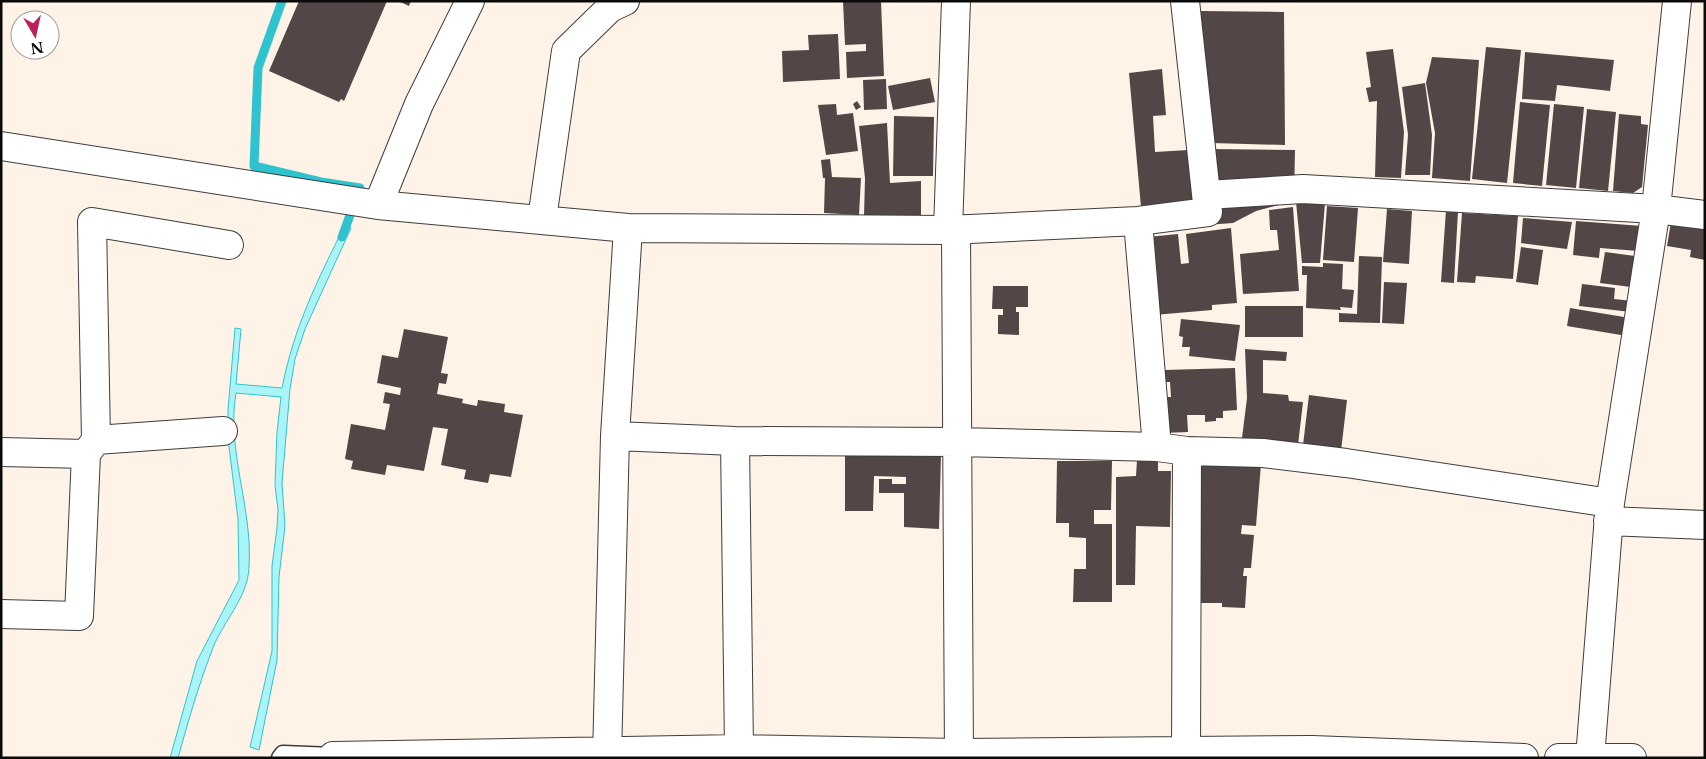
<svg xmlns="http://www.w3.org/2000/svg" width="1706" height="759" font-family="'Libre Baskerville',serif">
  <rect width="100%" height="100%" fill="#fff2e6"/>
  <!-- water -->
  <path fill="#aaf3f7" stroke="#2fc3d0" d="M 345,225 L 351,228 L 305,329 L 295,359 L 290,389 L 282,483 L 285,526 L 279,577 L 277,660 L 259,750 L 250,747 L 272,651 L 272,566 L 277,528 L 278,510 L 275,485 L 277,432 L 281,397 L 236,393 C 226,450 253,508 249,567 C 248,599 221,623 211,653 C 198,687 188,722 178,758 L 170,758 L 197,661 L 239,580 L 238,519 L 228,439 L 228,410 L 235,328 L 241,329 L 236,384 L 282,388 C 294,327 317,281 345,225 Z"/>
  <g fill="none" stroke-linecap="round" stroke-linejoin="round">
    <!-- stream -->
    <path stroke="#2fc3d0" stroke-width="9" d="M 282,1 L 258,68 L 254,166 L 321,182 L 360,188 L 342,237"/>
  </g>
  <!-- building -->
  <path fill="#524746" d="M 299,1 L 387,1 L 344,101 L 341,99 L 339,102 L 269,71 Z
    M 398,1 L 411,1 L 409,6 Z
    M 843,1 L 881,1 L 884,76 L 847,78 L 846,52 L 866,51 L 866,44 L 845,45 Z
    M 1198,11 L 1284,12 L 1285,145 L 1212,143 Z
    M 838,34 L 840,79 L 783,82 L 782,51 L 809,50 L 808,35 Z
    M 1486,47 L 1521,50 L 1507,183 L 1472,179 Z
    M 1393,49 L 1404,132 L 1401,178 L 1375,177 L 1377,101 L 1369,102 L 1366,88 L 1371,87 L 1366,52 Z
    M 1525,52 L 1614,60 L 1610,91 L 1557,85 L 1555,101 L 1522,99 Z
    M 1432,57 L 1479,60 L 1470,181 L 1432,178 L 1435,133 L 1426,83 Z
    M 1162,69 L 1166,115 L 1153,116 L 1155,152 L 1188,150 L 1196,202 L 1141,207 L 1129,73 Z
    M 930,78 L 935,102 L 893,110 L 888,86 Z
    M 886,79 L 887,109 L 864,110 L 863,80 Z
    M 1425,83 L 1432,135 L 1430,175 L 1405,175 L 1408,135 L 1402,87 Z
    M 857,101 L 861,107 L 856,110 L 853,104 Z
    M 1520,102 L 1550,105 L 1542,186 L 1513,183 Z
    M 836,104 L 837,115 L 853,113 L 858,151 L 826,155 L 818,105 Z
    M 1554,104 L 1584,107 L 1576,188 L 1546,185 Z
    M 1587,109 L 1616,112 L 1608,191 L 1579,188 Z
    M 1619,114 L 1641,116 L 1641,124 L 1648,125 L 1642,187 L 1633,193 L 1613,191 Z
    M 894,116 L 934,117 L 933,176 L 893,176 Z
    M 887,123 L 890,183 L 921,181 L 921,217 L 864,216 L 865,178 L 859,126 Z
    M 1211,149 L 1295,150 L 1294,201 L 1256,211 L 1233,223 L 1206,225 Z
    M 830,159 L 832,177 L 861,178 L 859,215 L 824,213 L 825,178 L 823,178 L 821,160 Z
    M 1296,202 L 1325,203 L 1320,263 L 1302,263 Z
    M 1327,206 L 1358,208 L 1354,262 L 1323,260 Z
    M 1293,207 L 1299,291 L 1243,294 L 1240,254 L 1279,250 L 1277,230 L 1270,230 L 1269,210 Z
    M 1387,209 L 1412,211 L 1409,264 L 1383,262 Z
    M 1446,210 L 1458,211 L 1454,283 L 1441,282 Z
    M 1462,213 L 1518,216 L 1513,279 L 1476,276 L 1475,283 L 1457,282 Z
    M 1523,218 L 1572,222 L 1567,249 L 1521,243 Z
    M 1576,221 L 1642,226 L 1638,251 L 1600,248 L 1599,258 L 1573,255 Z
    M 1671,222 L 1705,228 L 1705,260 L 1690,257 L 1691,250 L 1667,246 Z
    M 1231,228 L 1237,303 L 1212,305 L 1212,310 L 1154,315 L 1148,237 L 1178,234 L 1181,264 L 1189,263 L 1186,234 Z
    M 1521,247 L 1543,250 L 1538,285 L 1516,282 Z
    M 1605,252 L 1635,256 L 1631,287 L 1600,283 Z
    M 1359,256 L 1382,257 L 1380,323 L 1339,322 L 1339,313 L 1357,314 Z
    M 1323,263 L 1343,264 L 1342,289 L 1354,290 L 1352,308 L 1340,307 L 1341,310 L 1306,308 L 1307,275 L 1302,275 L 1302,266 L 1323,267 Z
    M 1384,282 L 1407,283 L 1404,324 L 1382,323 Z
    M 1582,284 L 1615,288 L 1614,299 L 1633,301 L 1631,312 L 1579,306 Z
    M 993,286 L 1028,286 L 1028,307 L 1016,307 L 1016,312 L 1019,312 L 1019,335 L 998,334 L 998,315 L 1003,315 L 1003,309 L 992,309 Z
    M 1245,306 L 1303,306 L 1303,337 L 1245,337 Z
    M 1570,308 L 1630,318 L 1627,336 L 1567,326 Z
    M 1181,319 L 1240,325 L 1235,361 L 1189,356 L 1190,347 L 1182,347 L 1183,337 L 1179,336 Z
    M 404,329 L 448,337 L 441,373 L 448,374 L 446,384 L 439,383 L 437,394 L 463,399 L 462,403 L 477,406 L 478,400 L 505,404 L 504,412 L 523,415 L 511,477 L 490,474 L 488,483 L 464,479 L 466,470 L 441,465 L 448,429 L 433,427 L 424,471 L 387,465 L 385,475 L 351,469 L 353,461 L 345,459 L 351,424 L 385,430 L 390,404 L 383,403 L 385,392 L 400,395 L 401,388 L 377,383 L 382,355 L 398,358 Z
    M 1245,349 L 1287,352 L 1286,361 L 1263,360 L 1263,393 L 1288,395 L 1289,401 L 1303,402 L 1298,445 L 1242,438 L 1247,398 Z
    M 1235,368 L 1237,410 L 1223,411 L 1223,418 L 1216,418 L 1216,421 L 1205,422 L 1205,415 L 1187,415 L 1188,432 L 1163,433 L 1162,397 L 1171,397 L 1170,382 L 1164,382 L 1164,370 Z
    M 1309,395 L 1347,400 L 1341,451 L 1303,445 Z
    M 845,454 L 941,455 L 939,529 L 904,527 L 904,493 L 879,493 L 879,479 L 892,479 L 892,484 L 906,484 L 906,477 L 874,476 L 873,511 L 845,511 Z
    M 1137,460 L 1158,460 L 1158,471 L 1171,471 L 1170,527 L 1136,526 L 1135,585 L 1116,585 L 1116,477 L 1136,476 Z
    M 1195,460 L 1261,464 L 1256,526 L 1242,525 L 1241,534 L 1254,535 L 1251,568 L 1244,568 L 1243,576 L 1247,576 L 1245,608 L 1222,607 L 1222,603 L 1197,603 Z
    M 1057,461 L 1112,461 L 1111,510 L 1094,510 L 1094,524 L 1112,524 L 1112,602 L 1073,602 L 1074,569 L 1086,569 L 1086,538 L 1069,537 L 1069,523 L 1056,523 Z"/>
  <g fill="none" stroke-linecap="round" stroke-linejoin="round">
    <!-- lane casing -->
    <g stroke="#3d3d3d" stroke-width="19">
      <path id="lane" d="M 280,758 L 283,754 L 333,756"/>
    </g>
    <!-- street casing -->
    <g stroke="#3d3d3d" stroke-width="30">
      <path id="street" d="M 1,146 L 378,205 L 628,228 L 948,230 L 1138,221 L 1208,212 L 1185,1
        M 1207,195 L 1303,189 L 1656,209 L 1705,215
        M 378,205 L 419,104 L 470,1
        M 542,219 L 566,51 L 610,8 L 625,1
        M 1138,221 L 1157,447
        M 948,230 L 956,1
        M 956,230 L 959,758
        M 615,436 L 735,441 L 959,442 L 1157,447 L 1187,451 L 1263,453 L 1346,463 L 1610,503
        M 96,440 L 92,222 L 229,245
        M 735,441 L 739,749
        M 1,452 L 86,454 L 96,440 L 223,431
        M 1608,521 L 1705,525
        M 1,614 L 79,616 L 86,454
        M 333,758 L 333,756 L 739,749 L 959,753 L 1312,750 L 1524,758
        M 607,758 L 615,436 L 628,228
        M 1186,758 L 1187,451
        M 1559,758 L 1632,758
        M 1590,758 L 1610,503 L 1656,209 L 1677,1"/>
    </g>
    <!-- lane -->
    <use href="#lane" stroke="#fff" stroke-width="16"/>
    <!-- street -->
    <use href="#street" stroke="#fff" stroke-width="28"/>
  </g>
  <!-- border -->
  <rect width="1706" height="759" fill="none" stroke="#0a0a0a" stroke-width="5"/>
  <!-- north arrow -->
  <g transform="translate(35 35) rotate(171)"><circle r="24" fill="#ffffff" stroke="#9d9d9d"/>
  <path d="M0-4L9 19L0 12L-9 19Z" fill="#bb2059"/>
  <text y="-8" font-size="14" font-weight="bold" text-anchor="middle" fill="#0a0a0a">N</text>
  </g>
</svg>
